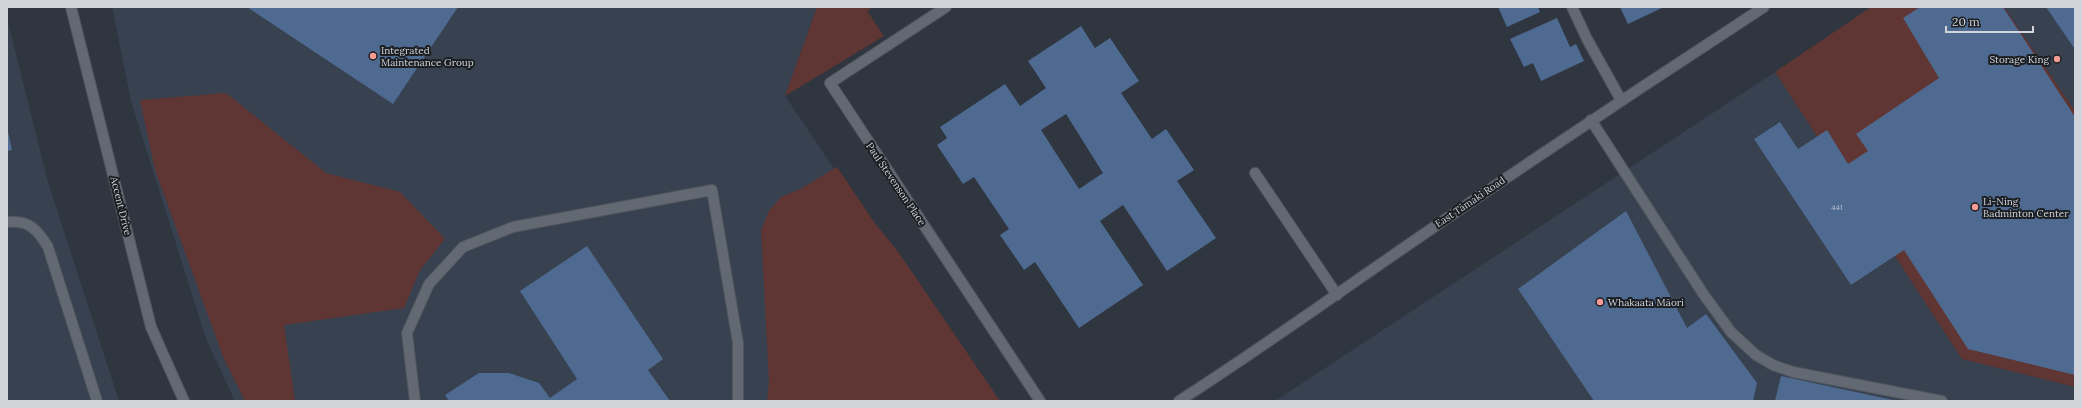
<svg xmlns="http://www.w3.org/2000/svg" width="2082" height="408" font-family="Lora,serif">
  <rect width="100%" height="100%" fill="#303640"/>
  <!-- built -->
  <path fill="#37414f" d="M 112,7 L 817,7 L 785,96 L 991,401 L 235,401 L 206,339 L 131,101 Z
    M 2004,7 L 2075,7 L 2075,111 Z
    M 7,18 L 47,179 L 119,401 L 7,401 Z
    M 1775,72 L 1962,359 L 2075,387 L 2075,401 L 1275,401 Z"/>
  <!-- green -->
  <path fill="#5f3633" d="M 817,7 L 873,7 L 867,11 L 884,36 L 785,96 Z
    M 1871,7 L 2004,7 L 2075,111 L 2075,387 L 1962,359 L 1775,72 Z
    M 226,93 L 326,173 L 400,192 L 445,239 L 420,270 L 404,308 L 284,325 L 295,401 L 245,401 L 224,359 L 155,170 L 140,100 Z
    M 837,167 L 874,222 L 899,253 L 1000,401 L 767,401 L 769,381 L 761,230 L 769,211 L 781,197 L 802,188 Z"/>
  <!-- building -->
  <path fill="#4e6a90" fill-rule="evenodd" d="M 247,7 L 458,7 L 393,104 Z
    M 1498,7 L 1538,7 L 1540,12 L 1507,27 Z
    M 1620,7 L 1664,7 L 1628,24 Z
    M 1920,7 L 2003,7 L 2075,117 L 2075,375 L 1968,349 L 1904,250 L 1851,285 L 1754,139 L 1780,122 L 1798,149 L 1827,130 L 1848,164 L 1868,151 L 1856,134 L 1939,78 L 1903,18 Z
    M 2046,7 L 2075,7 L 2075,47 L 2074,48 Z
    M 1557,18 L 1570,47 L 1576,44 L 1584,61 L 1541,81 L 1533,63 L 1524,67 L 1510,39 Z
    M 1081,26 L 1095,48 L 1110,38 L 1139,81 L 1121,93 L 1152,139 L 1166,129 L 1194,170 L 1177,181 L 1216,238 L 1167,271 L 1123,205 L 1100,221 L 1143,285 L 1079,328 L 1035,262 L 1024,270 L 1000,235 L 1009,229 L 974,177 L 963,184 L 937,145 L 947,138 L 940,127 L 1005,84 L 1020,106 L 1046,88 L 1028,61 ZM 1066,114 L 1103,173 L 1079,189 L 1041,130 Z
    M 7,127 L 12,150 L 7,151 Z
    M 1626,211 L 1687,328 L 1706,314 L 1757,383 L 1753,401 L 1594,401 L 1518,289 Z
    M 587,246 L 663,359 L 648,370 L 670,401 L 449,401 L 445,395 L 479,373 L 509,373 L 539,383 L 550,398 L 577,379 L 520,291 Z
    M 1781,376 L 1893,400 L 1893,401 L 1775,401 Z"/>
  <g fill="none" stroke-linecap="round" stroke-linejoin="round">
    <!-- lane casing -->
    <g stroke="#50555c" stroke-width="12">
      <path id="lane" d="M 1572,7 L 1587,39 L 1621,100
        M 1591,120 L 1704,295 L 1731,332 L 1756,355 L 1773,365 L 1793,372 L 1942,401
        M 1255,173 L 1337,295
        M 7,222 C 29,220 37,229 48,247 L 97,401
        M 415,401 L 407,333 L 429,284 L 463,247 L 513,227 L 712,190 L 738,343 L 738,401"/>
    </g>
    <!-- street casing -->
    <g stroke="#50555c" stroke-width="12">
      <path id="street" d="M 946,7 L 830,83 L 1040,401"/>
    </g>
    <!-- secondary casing -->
    <g stroke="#50555c" stroke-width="12">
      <path id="secondary" d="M 71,7 L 151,327 L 184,401
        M 1179,401 C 1268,344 1353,282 1440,223 C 1547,150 1655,78 1764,7"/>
    </g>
    <!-- lane -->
    <use href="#lane" stroke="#626973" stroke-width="10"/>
    <!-- street -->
    <use href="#street" stroke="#626973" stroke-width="10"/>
    <!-- secondary -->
    <use href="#secondary" stroke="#626973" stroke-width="10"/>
  </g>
  <!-- markers -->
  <g fill="#f59c95" stroke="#1b1e22" stroke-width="1.5">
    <circle cx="373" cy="56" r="4"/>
    <circle cx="2057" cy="59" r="4"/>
    <circle cx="1975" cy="207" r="4"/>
    <circle cx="1600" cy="302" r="4"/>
  </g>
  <g text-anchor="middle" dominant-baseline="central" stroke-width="4" stroke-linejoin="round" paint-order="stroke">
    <!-- number labels -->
    <g font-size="8" fill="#b0bac8">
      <text x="1837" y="207">441</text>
    </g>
    <!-- poi labels -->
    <g font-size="10" fill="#d1d5db" stroke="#1b1e22" text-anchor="start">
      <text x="381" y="50">Integrated<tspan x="381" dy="12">Maintenance Group</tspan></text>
      <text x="2049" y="59" text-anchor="end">Storage King</text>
      <text x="1983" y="201">Li-Ning<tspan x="1983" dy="12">Badminton Center</tspan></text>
      <text x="1608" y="302">Whakaata Māori</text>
    </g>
    <!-- street labels -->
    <g font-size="10" fill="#d1d5db" stroke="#1b1e22">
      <text transform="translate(896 184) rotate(56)">Paul Stevenson Place</text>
      <text transform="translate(1470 202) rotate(-34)">East Tāmaki Road</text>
      <text transform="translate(121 206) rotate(76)">Accent Drive</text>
    </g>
  </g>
  <!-- border -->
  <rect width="2082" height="408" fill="none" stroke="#d1d5db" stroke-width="16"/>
  <!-- scale -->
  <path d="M1946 26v6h87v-6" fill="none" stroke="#d1d5db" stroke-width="2"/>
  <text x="1952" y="26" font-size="12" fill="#d1d5db" stroke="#1b1e22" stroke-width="3" paint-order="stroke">20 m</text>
</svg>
